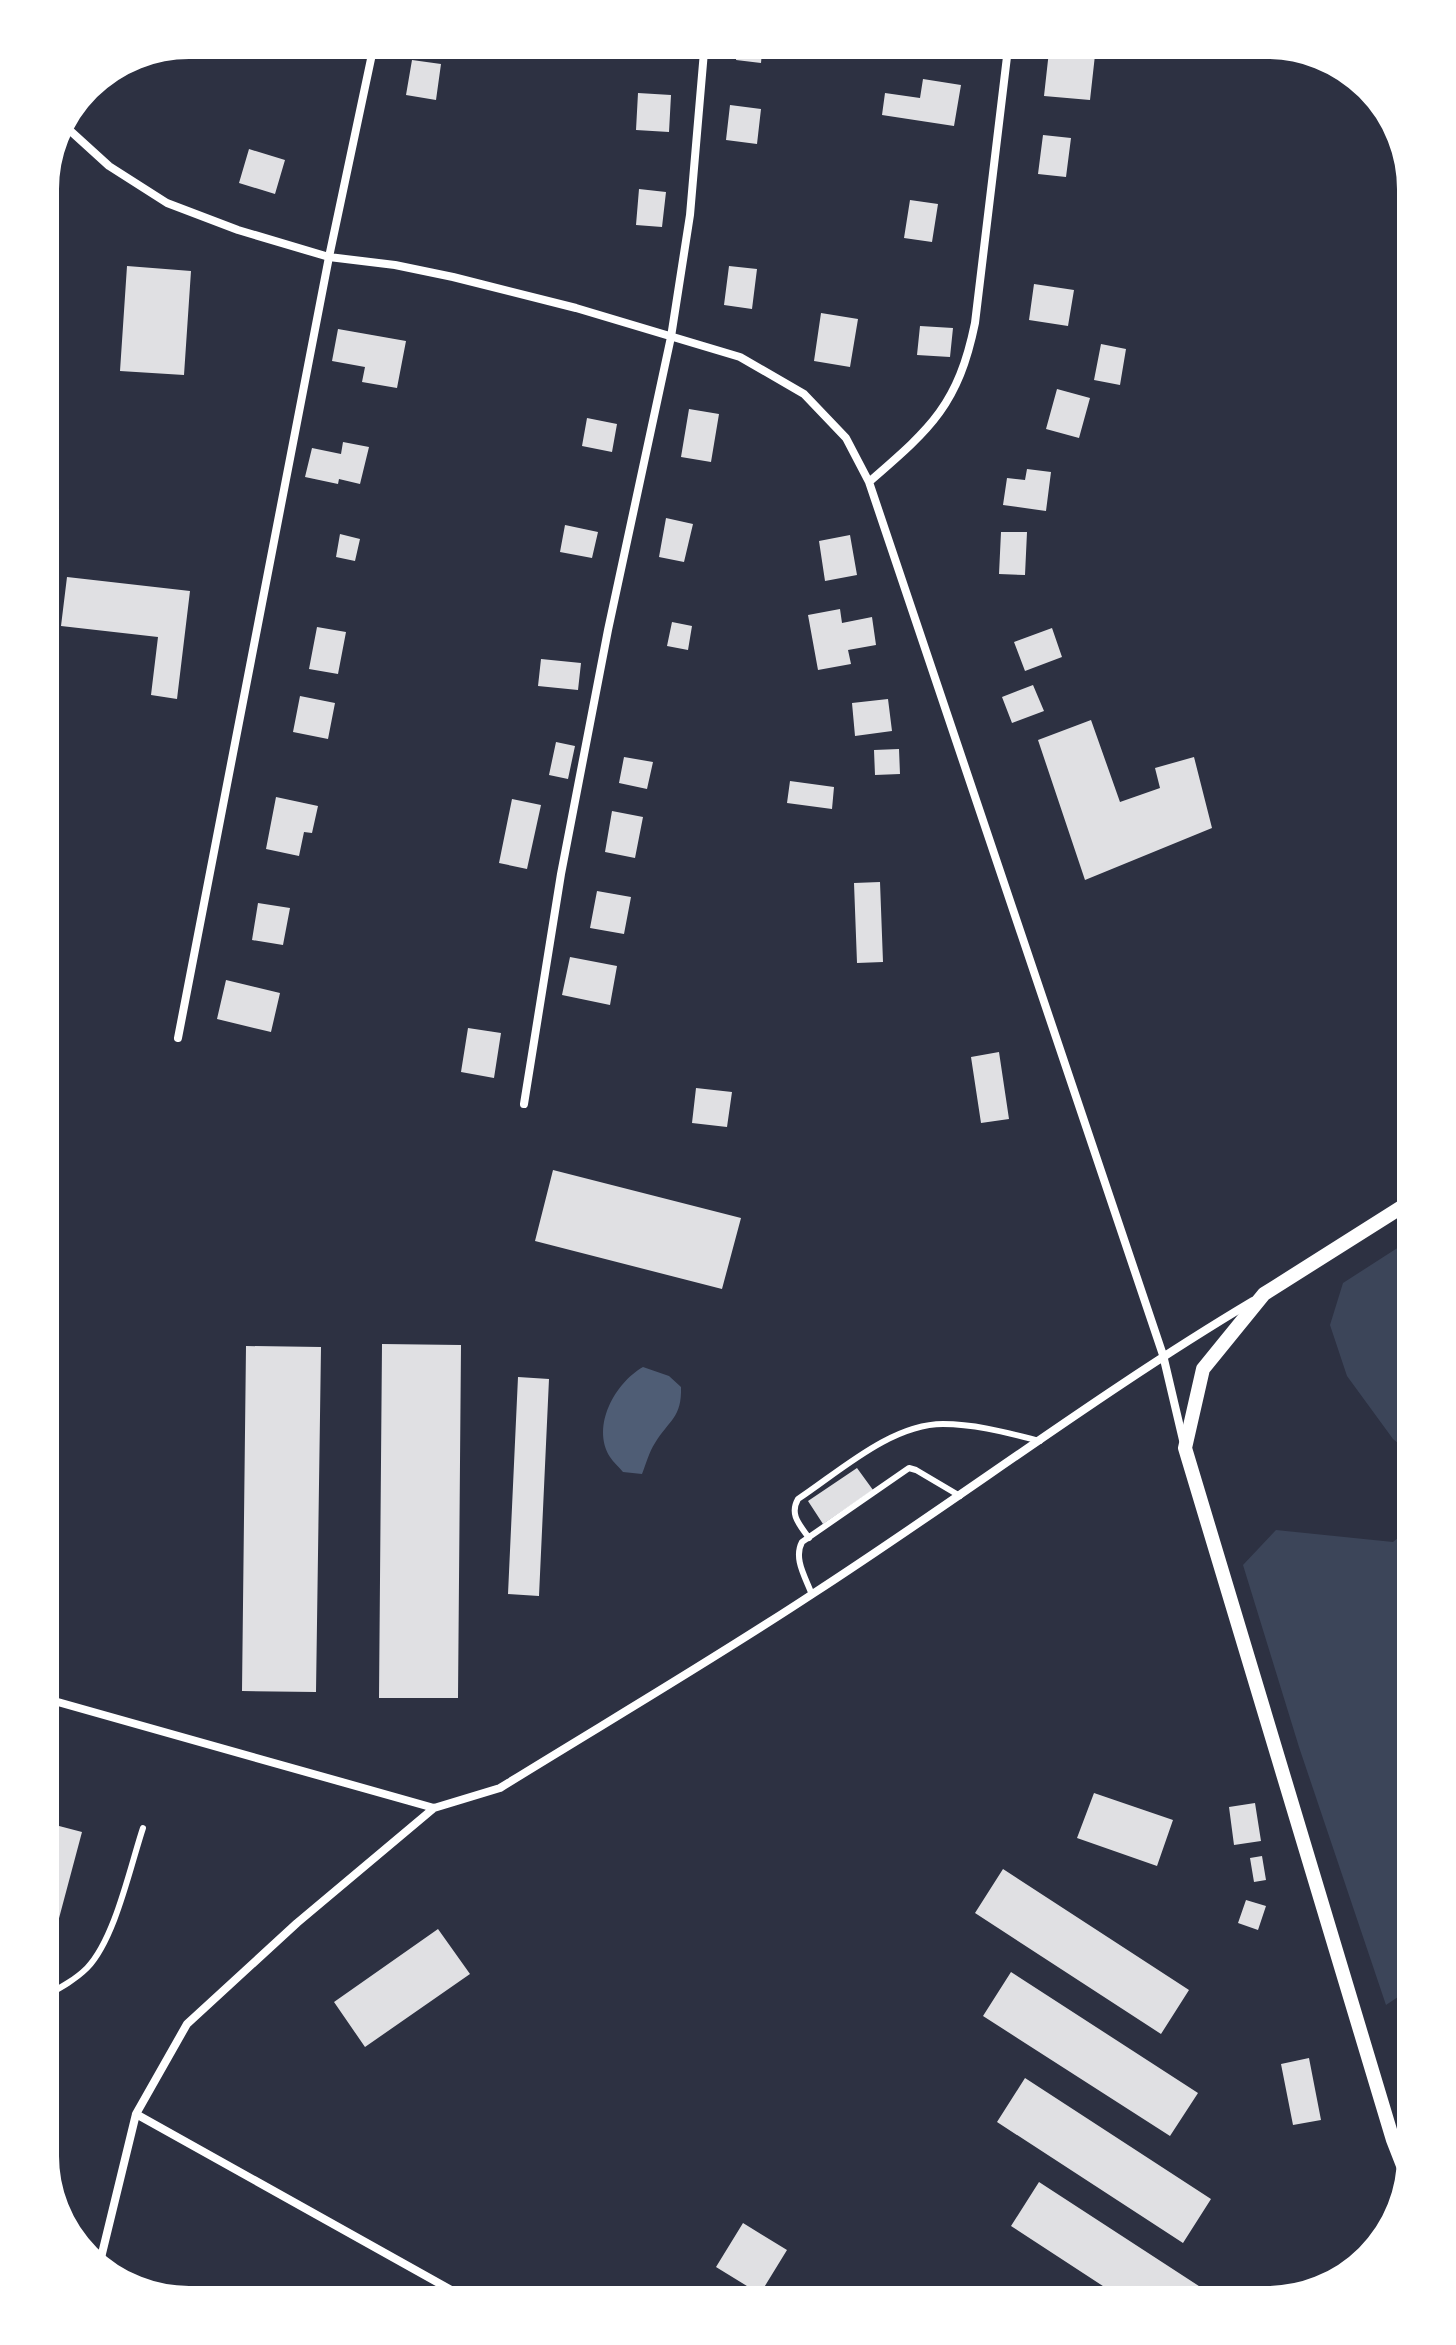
<svg xmlns="http://www.w3.org/2000/svg" width="1456" height="2345" font-family="Merriweather,serif">
  <rect width="100%" height="100%" fill="#2d3142"/>
  <!-- green -->
  <path fill="#3c4559" d="M 1416,1236 L 1416,1458 L 1393,1439 L 1347,1376 L 1330,1325 L 1343,1283 Z
    M 1416,1523 L 1416,1985 L 1386,2005 L 1299,1747 L 1243,1565 L 1276,1530 L 1393,1542 Z"/>
  <!-- water -->
  <path fill="#4f5d75" d="M 643,1367 L 669,1376 L 681,1387 C 682,1418 669,1420 655,1443 C 649,1452 646,1464 642,1474 L 623,1472 C 619,1467 613,1462 610,1457 C 591,1426 615,1383 643,1367 Z"/>
  <!-- building -->
  <path fill="#e0e0e3" d="M 738,40 L 763,40 L 761,63 L 736,60 Z
    M 1049,51 L 1095,55 L 1090,100 L 1044,96 Z
    M 412,60 L 441,64 L 436,100 L 406,95 Z
    M 923,79 L 961,85 L 954,126 L 882,115 L 885,93 L 920,98 Z
    M 638,93 L 671,95 L 669,132 L 636,130 Z
    M 730,105 L 761,109 L 757,144 L 726,140 Z
    M 1043,135 L 1071,138 L 1066,177 L 1038,174 Z
    M 249,149 L 285,160 L 275,194 L 239,183 Z
    M 639,189 L 666,192 L 662,227 L 636,225 Z
    M 910,200 L 938,204 L 932,242 L 904,238 Z
    M 127,266 L 191,271 L 184,375 L 120,371 Z
    M 729,266 L 757,269 L 752,309 L 724,305 Z
    M 1034,284 L 1074,290 L 1068,326 L 1029,320 Z
    M 821,313 L 858,319 L 850,367 L 814,361 Z
    M 920,326 L 953,328 L 950,357 L 917,355 Z
    M 338,329 L 406,341 L 397,388 L 362,382 L 365,367 L 332,361 Z
    M 1101,344 L 1126,349 L 1120,385 L 1094,380 Z
    M 1057,389 L 1090,398 L 1079,438 L 1046,429 Z
    M 689,409 L 719,414 L 711,462 L 681,457 Z
    M 587,418 L 617,424 L 612,452 L 582,446 Z
    M 343,442 L 369,447 L 360,484 L 339,479 L 338,484 L 305,477 L 312,448 L 341,454 Z
    M 1027,469 L 1051,472 L 1046,511 L 1003,505 L 1007,478 L 1025,480 Z
    M 666,518 L 693,524 L 684,562 L 659,557 Z
    M 565,525 L 598,532 L 592,558 L 560,552 Z
    M 1001,532 L 1027,532 L 1025,575 L 999,574 Z
    M 340,534 L 360,539 L 355,561 L 336,557 Z
    M 850,535 L 857,575 L 825,581 L 819,541 Z
    M 67,577 L 190,591 L 177,699 L 151,695 L 158,637 L 61,626 Z
    M 840,609 L 842,623 L 872,617 L 876,645 L 848,650 L 851,664 L 818,670 L 808,615 Z
    M 672,622 L 692,626 L 688,650 L 667,646 Z
    M 317,627 L 346,632 L 338,674 L 309,669 Z
    M 1052,628 L 1062,657 L 1025,671 L 1014,642 Z
    M 541,659 L 581,663 L 578,690 L 538,686 Z
    M 1033,685 L 1044,711 L 1012,723 L 1002,697 Z
    M 300,696 L 335,703 L 328,739 L 293,732 Z
    M 888,699 L 892,731 L 855,736 L 852,703 Z
    M 1091,720 L 1120,802 L 1160,788 L 1155,768 L 1194,757 L 1212,828 L 1085,880 L 1038,740 Z
    M 556,742 L 575,746 L 568,779 L 549,775 Z
    M 899,749 L 900,774 L 875,775 L 874,750 Z
    M 624,757 L 653,762 L 647,789 L 619,783 Z
    M 790,781 L 834,787 L 832,809 L 787,803 Z
    M 276,797 L 318,806 L 312,833 L 304,832 L 299,856 L 266,849 Z
    M 512,799 L 541,805 L 527,869 L 499,863 Z
    M 612,811 L 643,817 L 635,858 L 605,852 Z
    M 880,882 L 883,962 L 857,963 L 854,883 Z
    M 597,891 L 631,897 L 624,934 L 590,928 Z
    M 258,903 L 290,908 L 283,945 L 252,940 Z
    M 570,957 L 617,966 L 610,1005 L 562,995 Z
    M 226,980 L 280,993 L 271,1032 L 217,1019 Z
    M 468,1028 L 501,1033 L 494,1078 L 461,1072 Z
    M 999,1052 L 1009,1119 L 981,1123 L 971,1057 Z
    M 696,1088 L 732,1092 L 727,1127 L 692,1123 Z
    M 553,1170 L 741,1218 L 722,1289 L 535,1241 Z
    M 382,1344 L 461,1345 L 458,1698 L 379,1698 Z
    M 246,1346 L 321,1347 L 316,1692 L 242,1691 Z
    M 518,1377 L 549,1379 L 539,1596 L 508,1594 Z
    M 857,1468 L 873,1490 L 823,1524 L 808,1501 Z
    M 1094,1793 L 1173,1820 L 1157,1866 L 1077,1838 Z
    M 1255,1803 L 1261,1841 L 1234,1845 L 1229,1807 Z
    M 40,1821 L 82,1832 L 46,1967 L 40,1966 Z
    M 1262,1856 L 1266,1880 L 1254,1882 L 1250,1858 Z
    M 1003,1869 L 1189,1990 L 1161,2034 L 975,1913 Z
    M 1246,1900 L 1266,1906 L 1258,1930 L 1238,1923 Z
    M 438,1929 L 470,1974 L 365,2047 L 334,2002 Z
    M 1011,1972 L 1198,2093 L 1170,2136 L 983,2016 Z
    M 1309,2058 L 1321,2120 L 1293,2125 L 1281,2064 Z
    M 1025,2078 L 1211,2199 L 1183,2243 L 997,2122 Z
    M 42,2166 L 59,2170 L 51,2201 Z
    M 1039,2182 L 1225,2303 L 1224,2305 L 1132,2305 L 1011,2226 Z
    M 743,2223 L 787,2250 L 760,2294 L 716,2267 Z"/>
  <g fill="none" stroke-linecap="round" stroke-linejoin="round">
    <!-- service -->
    <path stroke="#fff" stroke-width="6" d="M 809,1538 C 800,1525 789,1515 798,1499 C 839,1472 891,1424 943,1424 C 976,1424 1008,1433 1040,1441
      M 812,1595 C 806,1578 793,1559 802,1542 L 909,1468 L 916,1470 L 960,1496
      M 40,1999 C 56,1990 74,1981 87,1968 C 115,1939 130,1867 143,1828"/>
    <!-- minor -->
    <path stroke="#fff" stroke-width="8" d="M 1009,40 L 975,323 C 958,406 930,429 869,482 L 1163,1355 L 1183,1440
      M 65,126 L 109,166 L 167,203 L 238,230 L 329,257 L 395,265 L 453,277 L 576,308 L 740,357 L 804,394 L 846,438 L 869,482
      M 178,1038 L 329,257 L 375,40
      M 524,1104 L 561,874 L 608,630 L 671,337 L 690,215 L 705,40
      M 40,1697 L 434,1808 L 500,1788 C 605,1723 711,1661 814,1593 C 962,1497 1102,1391 1253,1301
      M 136,2114 L 478,2305
      M 98,2270 L 136,2114 L 187,2024 L 297,1923 L 434,1808"/>
    <!-- tertiary -->
    <path stroke="#fff" stroke-width="14" d="M 1409,2181 L 1393,2140 L 1185,1448 L 1203,1369 L 1264,1294 L 1416,1198"/>
  </g>
  <!-- crop -->
  <path d="M0 0H1456V2345H0ZM189 54H1267A135 135 0 0 1 1402 189V2156A135 135 0 0 1 1267 2291H189A135 135 0 0 1 54 2156V189A135 135 0 0 1 189 54Z" fill="#fff" fill-rule="evenodd"/>
  <path fill="none" stroke="#fff" stroke-width="10" d="M189 54H1267A135 135 0 0 1 1402 189V2156A135 135 0 0 1 1267 2291H189A135 135 0 0 1 54 2156V189A135 135 0 0 1 189 54Z"/>
</svg>
